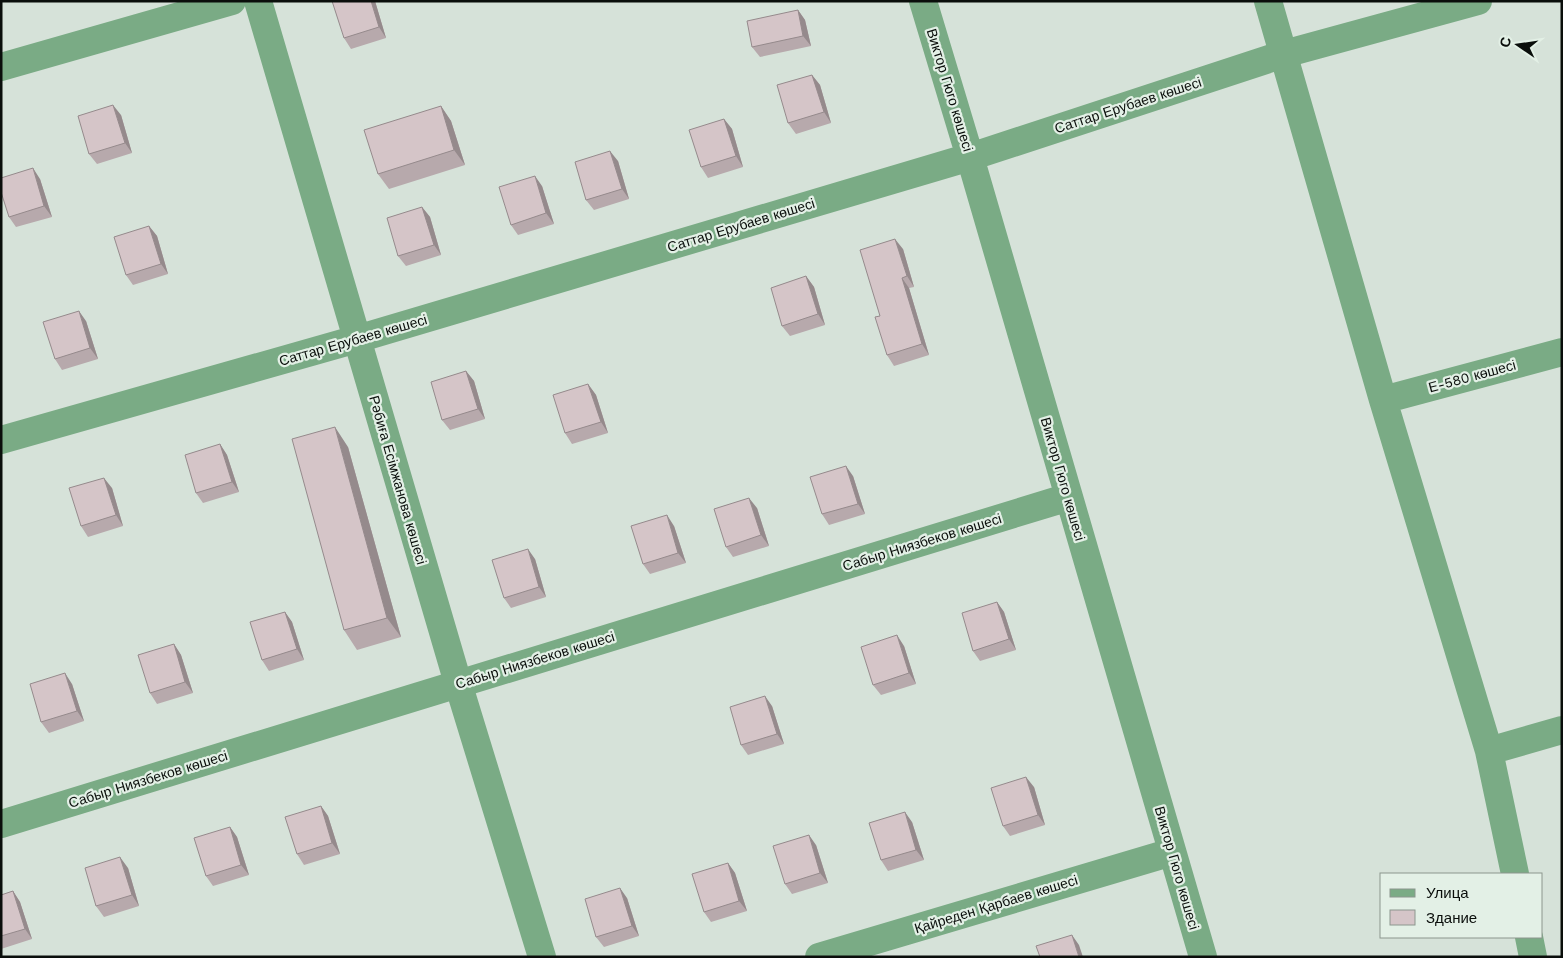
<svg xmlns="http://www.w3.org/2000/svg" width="1563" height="958" font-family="'Work Sans',sans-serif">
  <rect width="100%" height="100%" fill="#d6e2d9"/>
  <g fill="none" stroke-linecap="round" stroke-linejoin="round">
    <!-- minor -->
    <path stroke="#7aab85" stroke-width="28" d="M 258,1 L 458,683 L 542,957
      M 923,1 L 970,157 L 1203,957
      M 1268,1 L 1383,400 L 1489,751 L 1515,874
      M 1,67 L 232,1
      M 1383,400 L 1562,352
      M 1,440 L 357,339 L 970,157 L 1284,54 L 1478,1
      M 1489,751 L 1562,730
      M 1,824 L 1069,497
      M 1529,937 L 1533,957
      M 819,957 L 1172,852"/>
  </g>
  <!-- wall -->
  <path fill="#b7a9ac" d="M 375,1 L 386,38 L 351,49 L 344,38 Z
    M 798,10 L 805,20 L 811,46 L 760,57 L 752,47 Z
    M 812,75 L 820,85 L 831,123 L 796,134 L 788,123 Z
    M 441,106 L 451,121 L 465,165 L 389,189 L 378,174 Z
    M 121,115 L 132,153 L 97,164 L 89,154 Z
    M 724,119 L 732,129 L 743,167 L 708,178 L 701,167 Z
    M 618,161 L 629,199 L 594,210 L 586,200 Z
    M 40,179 L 52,217 L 16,227 L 9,217 Z
    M 542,186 L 554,224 L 518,235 L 511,225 Z
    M 422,207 L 430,217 L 441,255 L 406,266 L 398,256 Z
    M 149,226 L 157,236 L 168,274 L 133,285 L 126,275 Z
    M 903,249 L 914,287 L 909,288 L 929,355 L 894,366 L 887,355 L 880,316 Z
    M 806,276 L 814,287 L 825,325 L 790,336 L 782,326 Z
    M 86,321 L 98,359 L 62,370 L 55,359 Z
    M 466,371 L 474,381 L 485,419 L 450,430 L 442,420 Z
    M 588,384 L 596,395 L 608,433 L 572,444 L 565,433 Z
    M 220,444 L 227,455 L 239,492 L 203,503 L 196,493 Z
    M 348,447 L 401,637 L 357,650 L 344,630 Z
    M 853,476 L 865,514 L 829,525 L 822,514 Z
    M 112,488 L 123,526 L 88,537 L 81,526 Z
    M 757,508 L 769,546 L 733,557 L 726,547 Z
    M 674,526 L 686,563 L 650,574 L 643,564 Z
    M 535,559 L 546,597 L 511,608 L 504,598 Z
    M 997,602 L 1004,612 L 1016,650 L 980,661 L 973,651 Z
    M 285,612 L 292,622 L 304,660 L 269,671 L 262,660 Z
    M 174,644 L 181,655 L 193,693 L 157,704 L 150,693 Z
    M 904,646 L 916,684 L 881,695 L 873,685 Z
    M 72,684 L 84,721 L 49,733 L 41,722 Z
    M 772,706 L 784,744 L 748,755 L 741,745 Z
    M 1034,787 L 1045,825 L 1010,836 L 1003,826 Z
    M 321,806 L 328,816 L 340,854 L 304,865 L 297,854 Z
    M 912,822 L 924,860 L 888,871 L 881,860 Z
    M 230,827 L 237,837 L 249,875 L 213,886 L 206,876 Z
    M 816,845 L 828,883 L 792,894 L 785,884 Z
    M 728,863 L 735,873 L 747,911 L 711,922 L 704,912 Z
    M 128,868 L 139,906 L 104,917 L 96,906 Z
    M 13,891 L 20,902 L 32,939 L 1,949 L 1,895 Z
    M 627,898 L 639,936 L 604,947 L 596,937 Z"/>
  <!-- shaded-wall -->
  <path fill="#958a8c" d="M 371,1 L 375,1 L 386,38 L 379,27 Z
    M 798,10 L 805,20 L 811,46 L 803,36 Z
    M 812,75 L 820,85 L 831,123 L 824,112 Z
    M 113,105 L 121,115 L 132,153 L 125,143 Z
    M 441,106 L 451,121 L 465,165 L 454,150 Z
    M 724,119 L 732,129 L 743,167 L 736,156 Z
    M 610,151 L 618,161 L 629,199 L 622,189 Z
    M 33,168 L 40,179 L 52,217 L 44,206 Z
    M 535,176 L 542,186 L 554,224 L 546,213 Z
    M 422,207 L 430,217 L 441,255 L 434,245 Z
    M 149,226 L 157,236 L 168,274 L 161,264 Z
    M 895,239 L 903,249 L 914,287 L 907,276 Z
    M 806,276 L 814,287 L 825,325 L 818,314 Z
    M 902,278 L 909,288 L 929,355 L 922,344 Z
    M 79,311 L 86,321 L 98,359 L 90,348 Z
    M 466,371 L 474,381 L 485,419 L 478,409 Z
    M 588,384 L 596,395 L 608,433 L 601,422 Z
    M 335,427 L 348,447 L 401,637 L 387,618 Z
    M 220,444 L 227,455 L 239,492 L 232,482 Z
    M 846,466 L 853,476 L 865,514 L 858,504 Z
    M 104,478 L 112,488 L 123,526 L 116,515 Z
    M 749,498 L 757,508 L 769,546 L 761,535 Z
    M 667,515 L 674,526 L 686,563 L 678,553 Z
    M 528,549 L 535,559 L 546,597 L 539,587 Z
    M 997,602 L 1004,612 L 1016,650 L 1009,639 Z
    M 285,612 L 292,622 L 304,660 L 297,649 Z
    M 897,635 L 904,646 L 916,684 L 909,673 Z
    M 174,644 L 181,655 L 193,693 L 185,682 Z
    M 65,673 L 72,684 L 84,721 L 77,711 Z
    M 765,696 L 772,706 L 784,744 L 777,734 Z
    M 1026,777 L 1034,787 L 1045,825 L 1038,815 Z
    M 321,806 L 328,816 L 340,854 L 332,843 Z
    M 905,812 L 912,822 L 924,860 L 916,850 Z
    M 230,827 L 237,837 L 249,875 L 241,865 Z
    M 809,835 L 816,845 L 828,883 L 820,873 Z
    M 120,857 L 128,868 L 139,906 L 132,895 Z
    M 728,863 L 735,873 L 747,911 L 739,901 Z
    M 620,888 L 627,898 L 639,936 L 632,926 Z
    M 13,891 L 20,902 L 32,939 L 25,929 Z
    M 1072,935 L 1079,945 L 1083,957 L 1079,957 Z"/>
  <!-- building -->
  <path fill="#d5c5c8" stroke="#958a8c" d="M 332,1 L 371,1 L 379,27 L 344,38 Z
    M 798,10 L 803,36 L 752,47 L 747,21 Z
    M 812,75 L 824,112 L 788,123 L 777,85 Z
    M 113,105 L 125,143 L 89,154 L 78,116 Z
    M 441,106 L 454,150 L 378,174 L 364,130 Z
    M 724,119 L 736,156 L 701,167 L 689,130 Z
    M 610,151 L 622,189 L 586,200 L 575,162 Z
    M 33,168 L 44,206 L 9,217 L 1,192 L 1,178 Z
    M 535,176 L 546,213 L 511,225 L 499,187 Z
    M 422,207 L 434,245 L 398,256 L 387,218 Z
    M 149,226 L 161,264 L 126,275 L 114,237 Z
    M 895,239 L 907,276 L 902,278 L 922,344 L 887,355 L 875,317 L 880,316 L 860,250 Z
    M 806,276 L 818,314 L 782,326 L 771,288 Z
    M 79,311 L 90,348 L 55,359 L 43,322 Z
    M 466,371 L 478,409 L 442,420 L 431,382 Z
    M 588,384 L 601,422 L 565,433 L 553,395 Z
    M 335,427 L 387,618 L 344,630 L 292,439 Z
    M 220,444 L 232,482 L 196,493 L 185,455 Z
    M 846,466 L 858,504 L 822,514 L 810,477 Z
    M 104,478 L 116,515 L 81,526 L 69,488 Z
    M 749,498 L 761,535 L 726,547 L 714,509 Z
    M 667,515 L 678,553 L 643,564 L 631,526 Z
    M 528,549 L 539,587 L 504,598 L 492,560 Z
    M 997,602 L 1009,639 L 973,651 L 962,613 Z
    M 285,612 L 297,649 L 262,660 L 250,622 Z
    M 897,635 L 909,673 L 873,685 L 861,647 Z
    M 174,644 L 185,682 L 150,693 L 138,655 Z
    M 65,673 L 77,711 L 41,722 L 30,684 Z
    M 765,696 L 777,734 L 741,745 L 730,707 Z
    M 1026,777 L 1038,815 L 1003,826 L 991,788 Z
    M 321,806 L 332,843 L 297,854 L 285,817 Z
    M 905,812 L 916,850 L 881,860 L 869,823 Z
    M 230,827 L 241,865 L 206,876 L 194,838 Z
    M 809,835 L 820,873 L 785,884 L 773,846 Z
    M 120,857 L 132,895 L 96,906 L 85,868 Z
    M 728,863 L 739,901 L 704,912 L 692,874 Z
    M 620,888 L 632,926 L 596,937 L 585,899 Z
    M 13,891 L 25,929 L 1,936 L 1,895 Z
    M 1072,935 L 1079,957 L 1040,957 L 1036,946 Z"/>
  <g text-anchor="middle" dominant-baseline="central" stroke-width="4.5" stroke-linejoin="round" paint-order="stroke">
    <!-- street labels -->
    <g font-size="14" fill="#0a0e0b" stroke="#e3f0e6">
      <text transform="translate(950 90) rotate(73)">Виктор Гюго көшесі</text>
      <text transform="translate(1128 105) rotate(-18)">Саттар Ерубаев көшесі</text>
      <text transform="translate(741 225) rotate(-17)">Саттар Ерубаев көшесі</text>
      <text transform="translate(353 340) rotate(-16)">Саттар Ерубаев көшесі</text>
      <text transform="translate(1472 376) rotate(-15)">Е-580 көшесі</text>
      <text transform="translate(1063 479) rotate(74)">Виктор Гюго көшесі</text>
      <text transform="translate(398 480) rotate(74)">Рәбиға Есімжанова көшесі</text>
      <text transform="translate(922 542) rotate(-17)">Сабыр Ниязбеков көшесі</text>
      <text transform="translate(535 660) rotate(-17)">Сабыр Ниязбеков көшесі</text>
      <text transform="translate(148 779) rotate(-17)">Сабыр Ниязбеков көшесі</text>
      <text transform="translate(1177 868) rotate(74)">Виктор Гюго көшесі</text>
      <text transform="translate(996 904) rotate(-17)">Қайреден Қарбаев көшесі</text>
    </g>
  </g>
  <!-- border -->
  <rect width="1563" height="958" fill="none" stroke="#0a0e0b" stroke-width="5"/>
  <!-- legend -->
  <rect x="1380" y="873" width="162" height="65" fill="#e3f0e6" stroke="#8c968e"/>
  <rect x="1390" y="889" width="25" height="8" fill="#7aab85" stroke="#8c968e"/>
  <text x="1426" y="898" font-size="15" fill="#0a0e0b">Улица</text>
  <rect x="1390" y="910" width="25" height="15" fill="#d5c5c8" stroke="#8c968e"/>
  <text x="1426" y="923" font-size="15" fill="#0a0e0b">Здание</text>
  <!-- north arrow -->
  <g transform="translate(1518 45) rotate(283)" stroke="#e3f0e6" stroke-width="4" paint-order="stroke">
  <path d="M0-4L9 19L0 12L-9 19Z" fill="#0a0e0b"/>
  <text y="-8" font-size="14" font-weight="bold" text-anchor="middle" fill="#0a0e0b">С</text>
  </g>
</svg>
